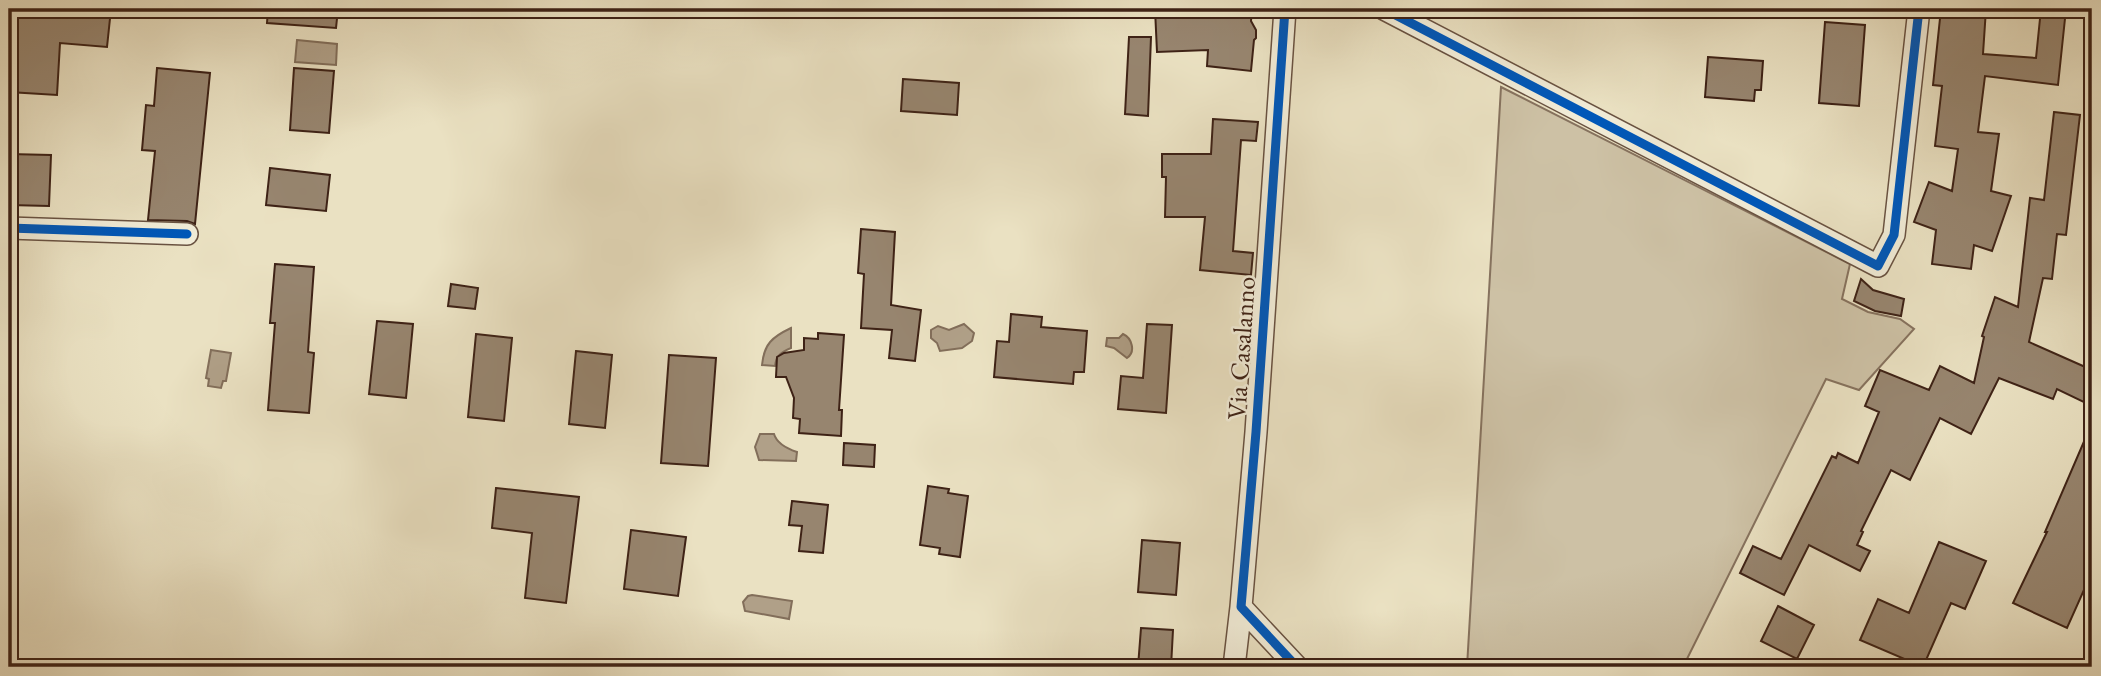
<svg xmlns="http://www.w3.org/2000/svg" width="2101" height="676" font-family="'EB Garamond',serif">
  <rect width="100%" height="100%" fill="#eae1c2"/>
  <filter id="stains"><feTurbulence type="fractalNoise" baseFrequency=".00286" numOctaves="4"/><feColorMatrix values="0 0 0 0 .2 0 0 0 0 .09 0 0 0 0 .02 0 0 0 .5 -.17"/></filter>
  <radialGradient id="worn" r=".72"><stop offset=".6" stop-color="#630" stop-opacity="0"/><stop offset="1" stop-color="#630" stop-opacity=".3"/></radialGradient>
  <!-- green -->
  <path fill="#cdc1a5" stroke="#86725e" stroke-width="2" d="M 1501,87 L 1850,264 L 1842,299 L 1868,312 L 1900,319 L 1914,329 L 1859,390 L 1826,379 L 1683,667 L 1467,667 Z"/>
  <!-- water -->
  <path fill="#b0a088" stroke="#826e5a" stroke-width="2" d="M 297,40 L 337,44 L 336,65 L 295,62 Z
    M 964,324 L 974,333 L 972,341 L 962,348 L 940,351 L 937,343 L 931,338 L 931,330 L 938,326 L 949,330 Z
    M 791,328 L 791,348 C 781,352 776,356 775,366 L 762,365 C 764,344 772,337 791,328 Z
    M 1123,334 C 1132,338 1136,352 1127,358 L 1114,348 L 1106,346 L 1107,338 L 1119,338 Z
    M 211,350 L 231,353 L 226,381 L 223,381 L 221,388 L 208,386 L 209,379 L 206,378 Z
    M 760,434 L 774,434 C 777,444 788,449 797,452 L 796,461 L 759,460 L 755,447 Z
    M 752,595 L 792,601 L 789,619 L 745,611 L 743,602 L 748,596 Z"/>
  <!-- building -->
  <path fill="#97856f" stroke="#3e2216" stroke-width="2" d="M 12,9 L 111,9 L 107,47 L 60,43 L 57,95 L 9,92 Z
    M 268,9 L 338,9 L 336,28 L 267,23 Z
    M 1155,9 L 1252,9 L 1251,21 L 1256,30 L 1256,38 L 1254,40 L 1251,71 L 1207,66 L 1208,50 L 1157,52 Z
    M 1941,9 L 1986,9 L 1983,54 L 2036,58 L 2041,9 L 2066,9 L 2058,85 L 1985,76 L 1978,132 L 1999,134 L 1991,191 L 2011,196 L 1992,251 L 1974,245 L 1971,269 L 1932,264 L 1936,230 L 1914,222 L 1929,182 L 1952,191 L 1958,149 L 1935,146 L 1942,86 L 1933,85 Z
    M 1825,22 L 1865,25 L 1859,106 L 1819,103 Z
    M 1129,37 L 1151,37 L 1148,116 L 1125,114 Z
    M 1708,57 L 1763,61 L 1761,90 L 1755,90 L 1754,101 L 1705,97 Z
    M 157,68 L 210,73 L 195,224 L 187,221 L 148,220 L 155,151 L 142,150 L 146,105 L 154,106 Z
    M 294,68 L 334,71 L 329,133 L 290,130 Z
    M 903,79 L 959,83 L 957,115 L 901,111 Z
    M 2054,112 L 2080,115 L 2066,235 L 2057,234 L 2052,279 L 2043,278 L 2029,342 L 2092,370 L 2092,406 L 2057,389 L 2053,399 L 1999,378 L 1971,434 L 1940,418 L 1910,480 L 1891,470 L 1861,531 L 1863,532 L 1857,545 L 1870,551 L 1860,571 L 1809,545 L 1784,595 L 1740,573 L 1753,546 L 1781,559 L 1832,456 L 1836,458 L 1838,453 L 1858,463 L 1879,412 L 1865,406 L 1880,370 L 1929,390 L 1940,366 L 1974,383 L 1984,337 L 1982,336 L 1995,297 L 2018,307 L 2030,198 L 2044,200 Z
    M 1213,119 L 1258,122 L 1256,141 L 1241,140 L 1233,251 L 1253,253 L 1251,275 L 1200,270 L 1205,217 L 1165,217 L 1166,177 L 1162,177 L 1162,154 L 1211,154 Z
    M 9,154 L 51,155 L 49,206 L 9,205 Z
    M 270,168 L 330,175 L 326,211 L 266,205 Z
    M 861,229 L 895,232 L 891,305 L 921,310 L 915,361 L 889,358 L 892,330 L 861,328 L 864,274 L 858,273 Z
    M 275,264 L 314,267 L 308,352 L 314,353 L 309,413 L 268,410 L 275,323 L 270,323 Z
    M 1861,279 L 1873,290 L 1904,299 L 1901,316 L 1875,311 L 1854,301 Z
    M 451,284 L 478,288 L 475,309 L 448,306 Z
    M 1011,314 L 1042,317 L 1041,327 L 1087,331 L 1084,372 L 1074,372 L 1073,384 L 994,377 L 997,341 L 1009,342 Z
    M 377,321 L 413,324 L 406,398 L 369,394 Z
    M 1147,324 L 1172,325 L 1166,413 L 1118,409 L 1121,376 L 1143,378 Z
    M 818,333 L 844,335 L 839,410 L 842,410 L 841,436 L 799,433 L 800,419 L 793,418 L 794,398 L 786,377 L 776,377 L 777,357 L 784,353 L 804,350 L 804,338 L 818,339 Z
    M 476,334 L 512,338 L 504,421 L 468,417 Z
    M 576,351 L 612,355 L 605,428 L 569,424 Z
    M 669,355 L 716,358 L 708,466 L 661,463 Z
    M 2092,423 L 2092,572 L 2067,628 L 2013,603 L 2047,532 L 2045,532 Z
    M 844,443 L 875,445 L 874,467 L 843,465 Z
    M 928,486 L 949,489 L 948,493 L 968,496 L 960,557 L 939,554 L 940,548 L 920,545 Z
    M 496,488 L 579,497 L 566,603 L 525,598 L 532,533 L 492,528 Z
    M 792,501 L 828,505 L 823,553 L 799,551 L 802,526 L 789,525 Z
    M 631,530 L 686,537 L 678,596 L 624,589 Z
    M 1142,540 L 1180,543 L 1176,595 L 1138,592 Z
    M 1939,542 L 1986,561 L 1965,609 L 1951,603 L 1923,667 L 1860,640 L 1878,599 L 1909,613 Z
    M 1778,606 L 1814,625 L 1797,659 L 1761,641 Z
    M 1141,628 L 1173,630 L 1171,667 L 1138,667 Z"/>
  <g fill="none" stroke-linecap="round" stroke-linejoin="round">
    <!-- street casing -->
    <g stroke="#695241" stroke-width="24">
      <path id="street" d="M 1285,9 L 1256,432 L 1241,607 L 1297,667
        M 1384,9 L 1878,266 L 1894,235 L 1919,9
        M 9,228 L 187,234
        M 1234,667 L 1241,607"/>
    </g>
    <!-- street -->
    <use href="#street" stroke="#f1ecd7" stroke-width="21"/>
    <!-- cycleway casing -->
    <g stroke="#f1ecd7" stroke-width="13">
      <path id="cycleway" d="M 1285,9 L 1256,432 L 1241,607 L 1297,667
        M 1384,9 L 1878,266 L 1894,235 L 1919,9
        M 9,228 L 187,234"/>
    </g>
    <!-- cycleway -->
    <use href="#cycleway" stroke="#0057b8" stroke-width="9"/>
  </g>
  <g text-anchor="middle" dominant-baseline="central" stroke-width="5" stroke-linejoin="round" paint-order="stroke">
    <!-- street labels -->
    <g font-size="26" fill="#3e2216" stroke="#f1ecd7">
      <text transform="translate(1241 348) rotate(-86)">Via Casalanno</text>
    </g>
  </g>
  <!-- margin -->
  <rect width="2101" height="676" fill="none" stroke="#eae1c2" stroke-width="35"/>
  <rect x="10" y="10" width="2080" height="655" fill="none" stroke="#3e2216" stroke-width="3.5"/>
  <rect x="18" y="18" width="2066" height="641" fill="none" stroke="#3e2216" stroke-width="2"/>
  <rect width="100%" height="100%" filter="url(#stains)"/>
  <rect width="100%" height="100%" fill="url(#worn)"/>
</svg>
